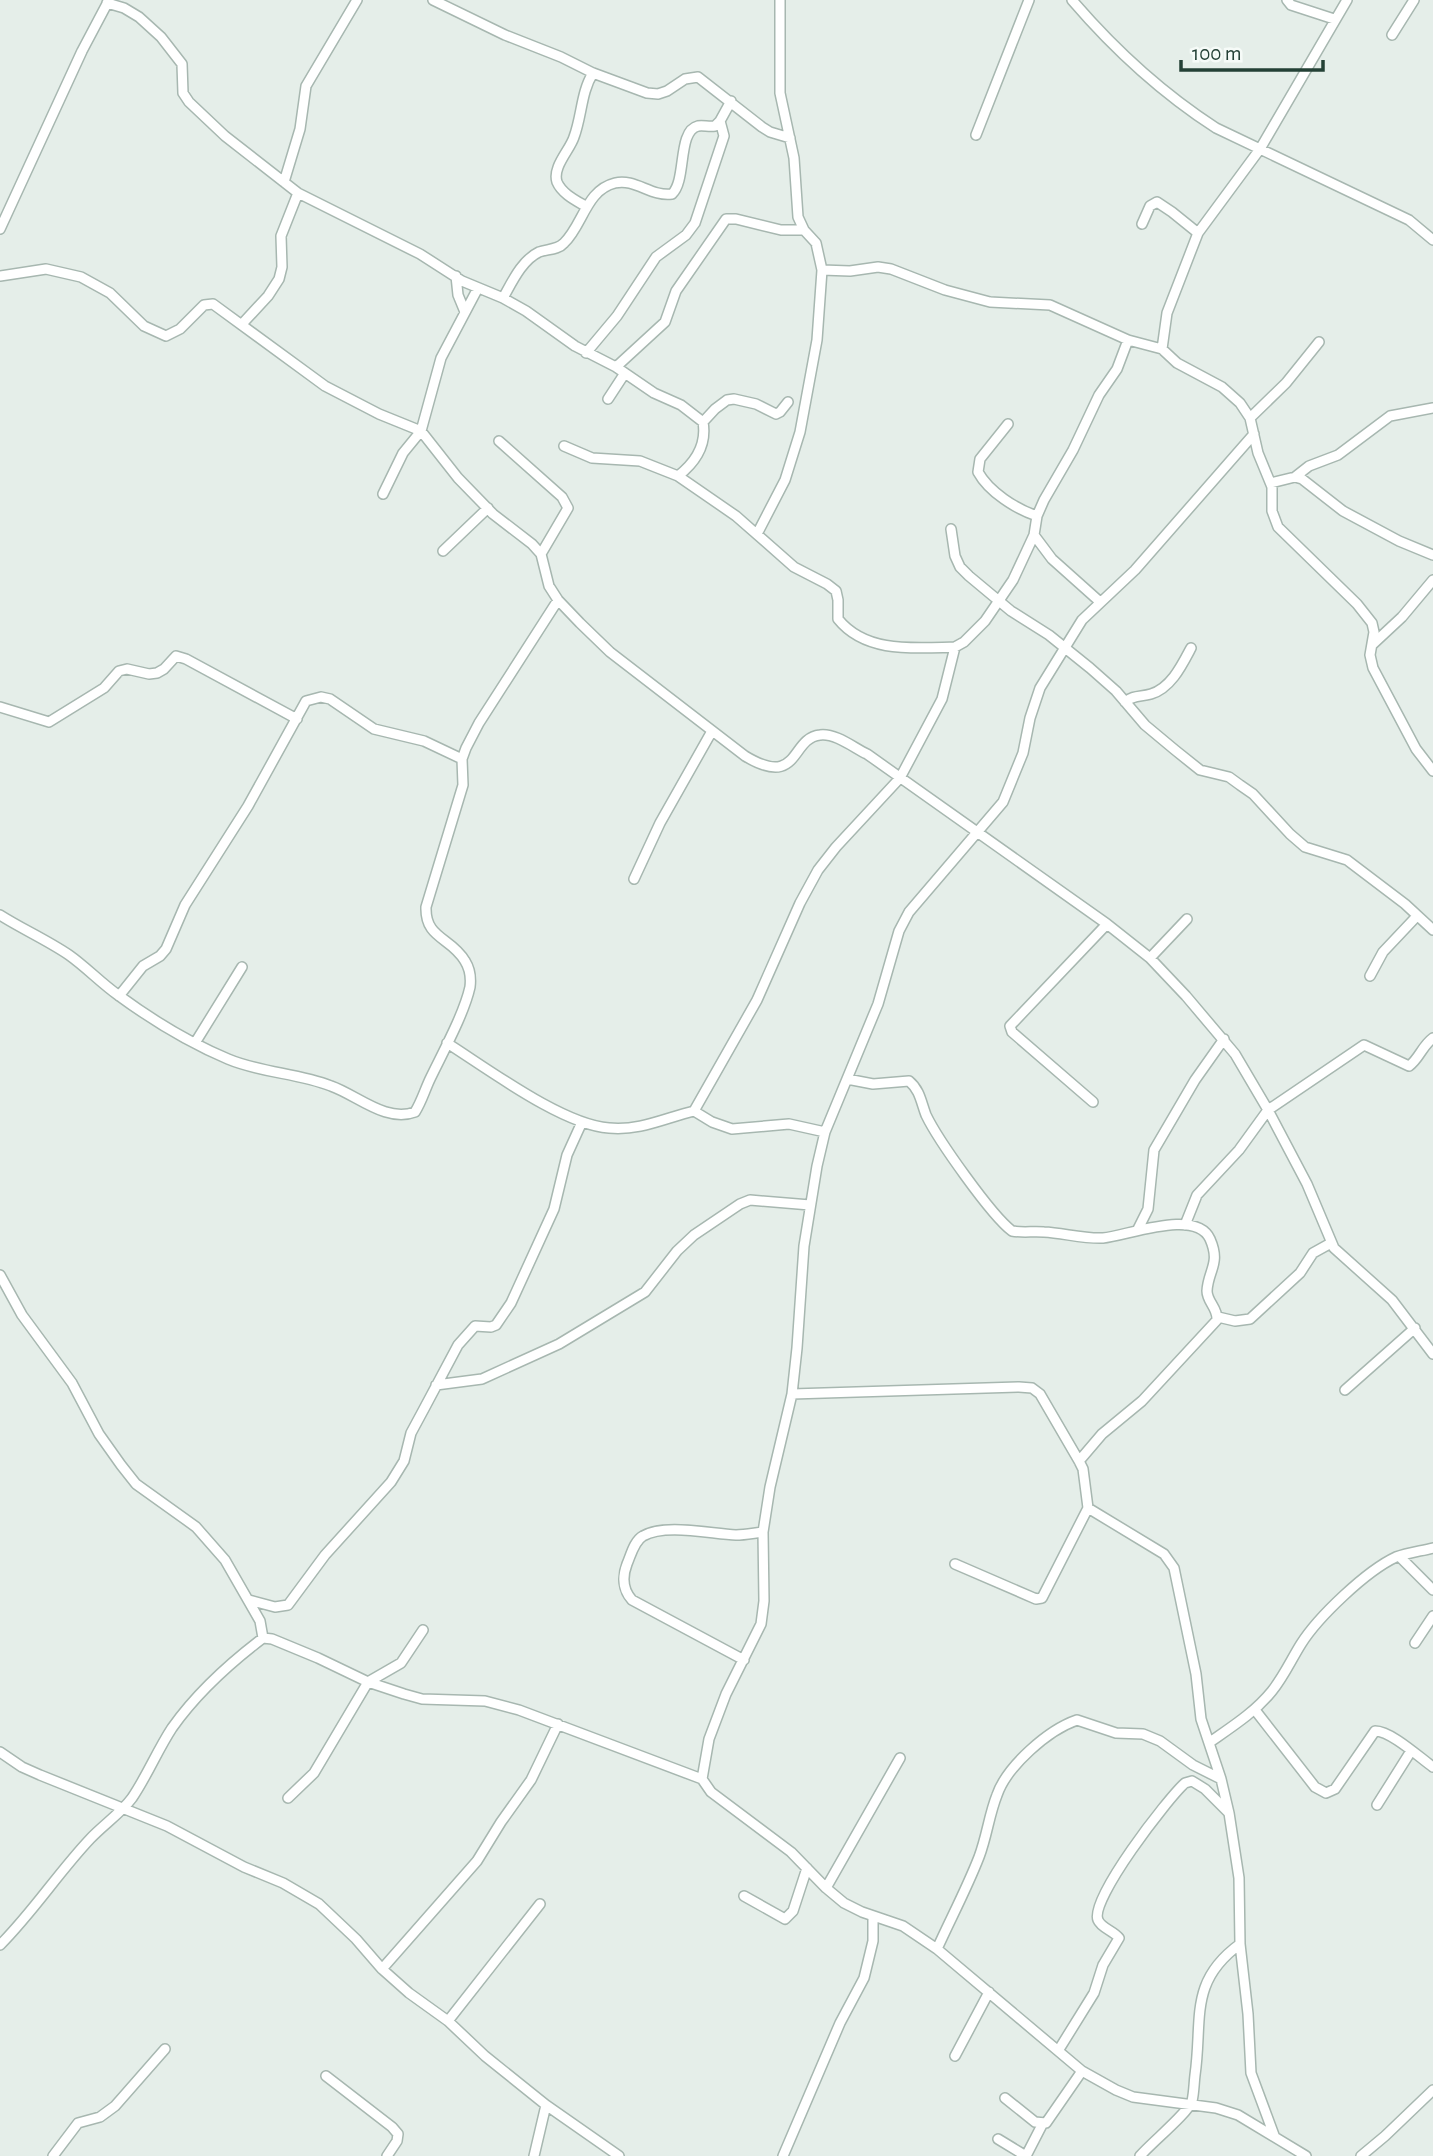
<svg xmlns="http://www.w3.org/2000/svg" width="1433" height="2156" font-family="'Alegreya Sans',sans-serif">
  <rect width="100%" height="100%" fill="#e5eee9"/>
  <g fill="none" stroke-linecap="round" stroke-linejoin="round">
    <!-- minor casing -->
    <g stroke="#a7b7b0" stroke-width="12">
      <path id="minor" d="M 433,0 L 505,35 L 561,57 L 593,73 L 647,93 L 658,94 L 667,91 L 685,79 L 698,77 L 762,127 L 770,132 L 790,138
        M 780,0 L 780,93 L 794,158 L 798,217 L 804,230 L 816,243 L 822,270
        M 1072,0 C 1114,49 1162,93 1216,128 L 1409,220 L 1433,240
        M 1287,0 L 1291,5 L 1334,19
        M 107,3 L 124,8 L 139,17 L 161,37 L 182,64 L 183,93 L 189,102 L 225,136 L 298,193 L 420,254 L 462,281 L 503,298 L 526,311 L 575,346 L 616,367 L 654,393 L 681,405 L 703,422 C 707,445 696,462 678,476
        M 1392,35 L 1414,0
        M 976,135 L 1029,0
        M 284,182 L 300,129 L 306,86 L 357,0
        M 587,207 C 577,201 562,194 557,182 C 552,167 570,150 574,137 C 582,116 581,92 593,73
        M 1142,224 L 1150,206 L 1157,202 L 1172,212 L 1198,233
        M 0,229 L 82,51 L 109,0
        M 0,276 L 46,269 L 81,277 L 110,293 L 144,326 L 166,336 L 180,329 L 204,305 L 213,304 L 325,386 L 379,414 L 421,431 L 458,478 L 493,514 L 532,544 L 541,554 L 549,586 L 558,600 L 580,623 L 610,652 L 745,756 C 800,789 790,738 820,735 C 836,733 854,748 867,754 L 1107,924 L 1150,958 L 1186,996 L 1235,1054 L 1268,1110 L 1307,1184 L 1334,1248 L 1392,1300 L 1433,1354
        M 456,276 L 458,295 L 465,312
        M 503,298 C 512,282 522,260 539,252 C 547,249 558,250 564,243 C 583,225 586,190 615,183 C 635,178 651,197 672,194 C 687,180 677,131 698,126 C 703,125 709,127 715,126 L 720,121 L 731,101
        M 242,324 L 268,296 L 279,279 L 282,267 L 281,236 L 298,193
        M 1162,349 L 1167,313 L 1198,233 L 1260,149 L 1347,0
        M 586,353 L 617,316 L 656,257 L 686,235 L 695,223 L 724,136 L 720,121
        M 616,367 L 665,322 L 676,291 L 726,219 L 736,219 L 781,230 L 804,230
        M 608,399 L 625,373
        M 1250,418 L 1286,383 L 1319,342
        M 703,422 L 715,409 L 727,400 L 734,399 L 756,404 L 776,414 L 780,412 L 788,402
        M 1008,424 L 980,459 L 978,472 C 989,492 1016,509 1037,516
        M 499,441 L 562,497 L 568,508 L 541,554
        M 564,446 L 592,458 L 640,461 L 678,476 L 736,516 L 794,567 L 827,584 L 836,591 L 838,600 L 838,619 C 866,654 916,648 955,647 L 964,642 L 985,621 L 1013,580 L 1034,535 L 1037,516 L 1044,500 L 1073,450 L 1099,395 L 1117,369 L 1128,340
        M 1295,477 L 1309,466 L 1338,455 L 1390,416 L 1433,408
        M 1271,483 L 1295,477 L 1302,479 L 1343,511 L 1399,541 L 1433,555
        M 383,494 L 403,453 L 421,431 L 441,358 L 478,288
        M 951,529 L 955,556 L 960,567 L 969,576 L 1011,611 L 1049,635 L 1090,668 L 1116,691 L 1145,725 L 1175,750 L 1200,770 L 1229,777 L 1240,785 L 1253,794 L 1290,834 L 1305,847 L 1347,860 L 1405,904 L 1433,930
        M 757,534 L 785,480 L 800,432 L 817,340 L 822,270 L 850,271 L 878,267 L 891,269 L 945,290 L 990,302 L 1050,305 L 1128,340 L 1162,349 L 1177,363 L 1222,387 L 1240,403 L 1250,418 L 1258,453 L 1272,487 L 1272,511 L 1278,527 L 1357,604 L 1372,623 L 1374,632 L 1370,655 L 1373,668 L 1416,749 L 1433,771
        M 1034,535 L 1052,559 L 1099,601
        M 443,551 L 488,508
        M 1373,644 L 1402,617 L 1433,580
        M 1125,702 C 1133,695 1141,697 1151,694 C 1171,688 1182,665 1191,648
        M 0,707 L 49,722 L 104,688 L 119,671 L 127,669 L 149,674 L 157,673 L 164,669 L 176,656 L 186,659 L 297,719
        M 634,879 L 660,823 L 712,731
        M 0,915 C 22,929 47,940 69,955 C 86,967 101,983 118,995 C 152,1020 190,1043 228,1059 C 261,1073 298,1073 331,1086 C 357,1095 386,1123 415,1112 C 422,1101 425,1089 431,1077 C 443,1052 464,1014 470,987 C 471,979 470,969 465,961 C 451,937 425,939 426,907 L 463,785 L 462,759 L 466,748 L 479,723 L 558,600
        M 1150,958 L 1187,919
        M 1370,976 L 1383,952 L 1417,916
        M 119,996 L 143,966 L 160,956 L 166,949 L 185,905 L 248,806 L 306,701 L 321,697 L 330,699 L 374,729 L 424,741 L 462,759
        M 195,1043 L 242,967
        M 447,1043 C 488,1069 563,1125 609,1128 C 640,1131 665,1118 694,1111 L 712,1122 L 732,1129 L 789,1124 L 825,1132
        M 847,1079 L 873,1084 L 909,1081 C 920,1090 921,1102 926,1115 C 938,1140 991,1215 1012,1231 C 1023,1233 1033,1231 1044,1232 C 1063,1233 1084,1239 1103,1238 C 1127,1236 1196,1208 1210,1239 C 1221,1264 1208,1270 1207,1291 C 1207,1302 1218,1308 1217,1320 L 1142,1401 L 1102,1434 L 1079,1461
        M 1093,1102 L 1012,1032 L 1010,1026 L 1107,924
        M 694,1111 L 757,1000 L 800,903 L 818,870 L 836,847 L 900,778 L 942,699 L 955,647
        M 1185,1225 L 1197,1195 L 1239,1150 L 1268,1110 L 1364,1045 L 1409,1066 C 1419,1059 1422,1046 1433,1038
        M 1138,1229 L 1148,1209 L 1154,1150 L 1195,1080 L 1224,1039
        M 0,1275 L 22,1315 L 72,1383 L 99,1434 L 121,1465 L 136,1484 L 196,1527 L 225,1560 L 260,1621 L 263,1638
        M 1218,1317 L 1235,1321 L 1250,1319 L 1300,1273 L 1313,1253 L 1331,1243
        M 436,1385 L 482,1379 L 559,1344 L 645,1292 L 677,1251 L 694,1235 L 740,1204 L 750,1200 L 810,1205
        M 1345,1390 L 1415,1328
        M 792,1394 L 1019,1387 L 1032,1388 L 1040,1394 L 1079,1461 L 1083,1469 L 1088,1508 L 1164,1554 L 1174,1568 L 1196,1674 L 1201,1719 L 1221,1779 L 1229,1813 L 1239,1878 L 1240,1944 L 1248,2014 L 1251,2073 L 1274,2135
        M 1399,1556 L 1433,1590
        M 955,1564 L 1036,1599 L 1042,1598 L 1088,1508
        M 249,1600 L 275,1607 L 288,1605 L 325,1555 L 391,1482 L 404,1461 L 411,1433 L 425,1407 L 458,1345 L 475,1326 L 491,1327 L 496,1325 L 511,1303 L 554,1209 L 567,1155 L 582,1122
        M 1415,1643 L 1433,1616
        M 744,1660 L 632,1600 C 623,1590 622,1577 627,1564 C 631,1555 634,1541 643,1536 C 665,1523 711,1534 736,1535 C 745,1535 754,1533 763,1532
        M 1255,1710 L 1315,1787 L 1326,1793 L 1335,1789 L 1375,1731 C 1391,1731 1419,1757 1433,1767
        M 1210,1742 C 1233,1726 1255,1712 1272,1691 C 1284,1676 1291,1660 1301,1644 C 1318,1617 1366,1571 1396,1557 C 1407,1553 1421,1551 1433,1548
        M 0,1752 L 22,1767 L 40,1775 L 167,1826 L 244,1867 L 283,1883 L 319,1904 L 356,1939 L 382,1969 L 409,1993 L 448,2021 L 485,2056 L 546,2105 L 619,2156
        M 702,1779 L 709,1739 L 726,1694 L 761,1624 L 764,1601 L 763,1532 L 770,1487 L 792,1394 L 797,1348 L 804,1246 L 817,1166 L 825,1132 L 878,1004 L 899,931 L 909,912 L 1003,802 L 1023,753 L 1030,718 L 1040,688 L 1082,620 L 1135,570 L 1254,434
        M 288,1798 L 314,1773 L 368,1682 L 401,1663 L 423,1630
        M 1377,1805 L 1411,1751
        M 826,1888 L 900,1758
        M 744,1896 L 785,1919 L 793,1911 L 807,1868
        M 0,1945 C 33,1912 58,1873 90,1839 C 103,1825 121,1813 132,1798 C 147,1776 157,1751 172,1728 C 196,1694 230,1663 263,1638 L 272,1639 L 318,1658 L 368,1682 L 404,1694 L 422,1699 L 485,1701 L 519,1710 L 702,1779 L 711,1792 L 791,1852 L 826,1888 L 844,1903 L 862,1912 L 903,1926 L 937,1949 L 1082,2071 L 1116,2090 L 1133,2097 L 1216,2108 L 1238,2115 L 1306,2156
        M 937,1949 C 951,1918 967,1888 979,1857 C 987,1836 989,1815 997,1795 C 1007,1766 1048,1730 1077,1720 L 1116,1733 L 1143,1734 L 1160,1741 L 1193,1765 L 1221,1779
        M 382,1969 L 477,1861 L 501,1822 L 531,1780 L 558,1724
        M 448,2021 L 540,1904
        M 1058,2051 L 1094,1993 L 1103,1965 L 1119,1938 C 1114,1931 1101,1928 1098,1920 C 1089,1900 1168,1798 1185,1783 L 1192,1781 L 1205,1789 L 1228,1812
        M 955,2056 L 989,1992
        M 326,2076 L 392,2127 L 398,2134 L 397,2141 L 387,2156
        M 1005,2098 L 1035,2122 L 1046,2123 L 1082,2071
        M 998,2139 L 1026,2156
        M 53,2156 L 78,2123 L 100,2117 L 115,2106 L 165,2049
        M 534,2156 L 546,2105
        M 783,2156 L 840,2023 L 864,1978 L 873,1941 L 873,1916
        M 1026,2156 L 1043,2123
        M 1140,2156 C 1151,2143 1188,2113 1192,2101 C 1194,2093 1194,2083 1195,2075 C 1203,2019 1188,1982 1240,1944
        M 1361,2156 L 1385,2136 L 1433,2090"/>
    </g>
    <!-- minor -->
    <use href="#minor" stroke="#fff" stroke-width="9"/>
  </g>
  <!-- scale -->
  <path d="M1181 60v10h142v-10" fill="none" stroke="#244136" stroke-width="3.5"/>
  <text x="1192" y="60" font-size="21" fill="#244136" stroke="#f6fbf8" stroke-width="5" paint-order="stroke">100 m</text>
</svg>
